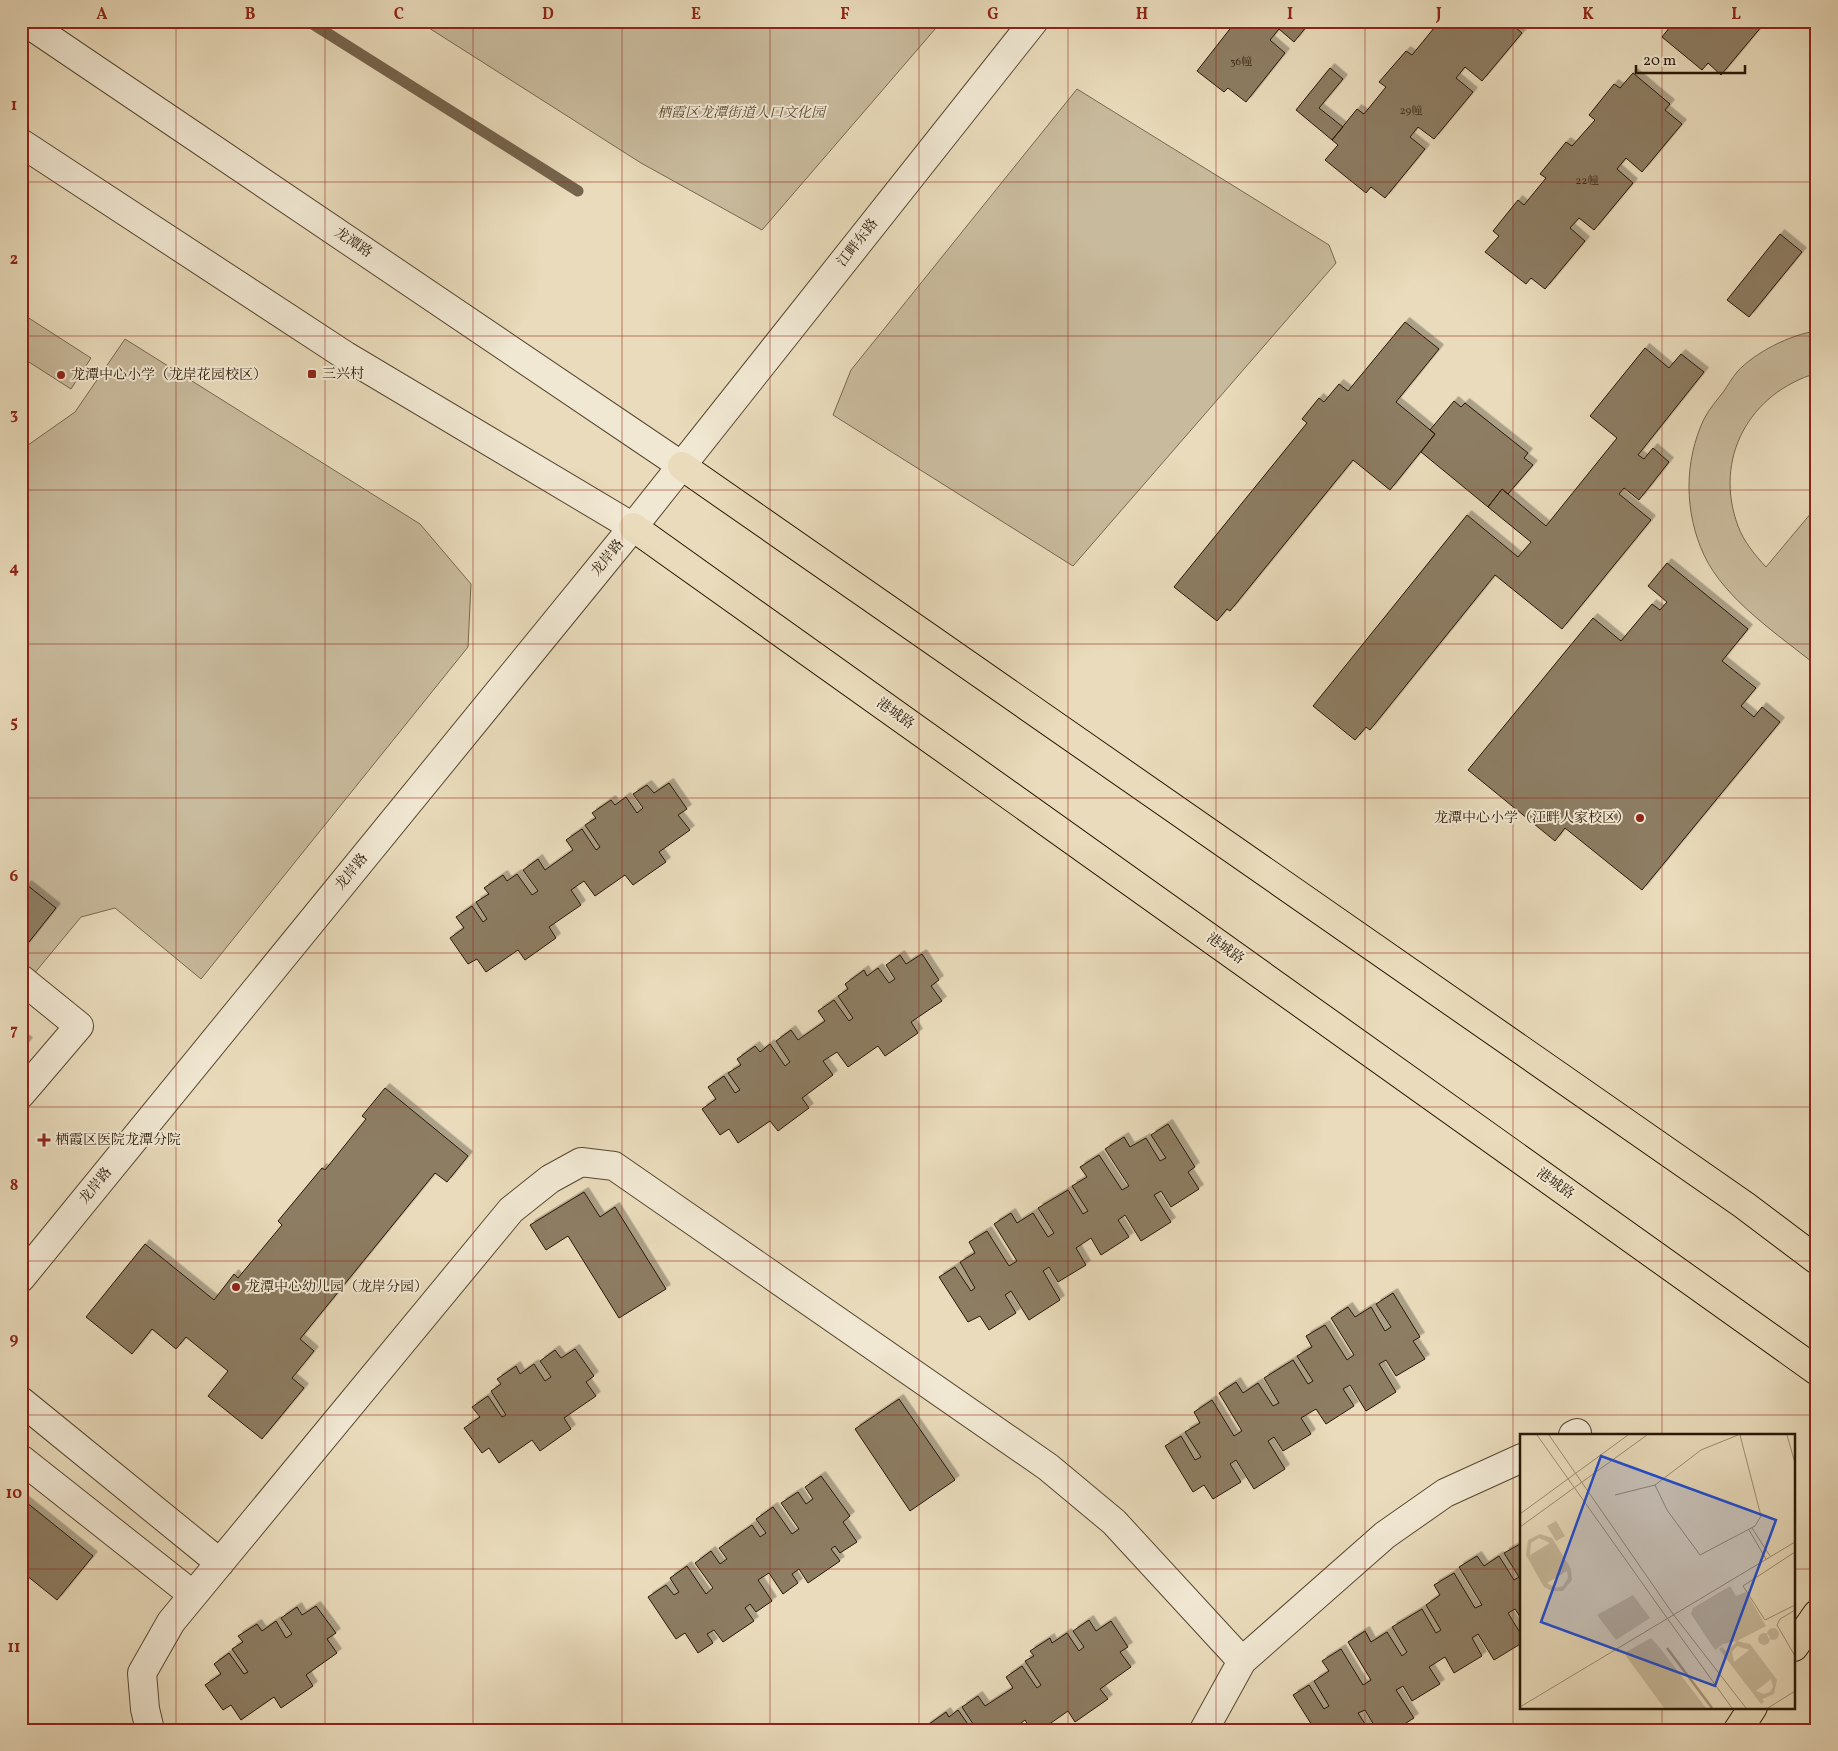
<svg xmlns="http://www.w3.org/2000/svg" width="1838" height="1751" font-family="Vollkorn,'Noto Serif SC',serif">
  <defs>
    <filter id="shadow"><feDropShadow dx="4.5" dy="-4.5" stdDeviation="0" flood-color="#0004"/></filter>
  </defs>
  <rect width="100%" height="100%" fill="#e9dbbb"/>
  <filter id="stains"><feTurbulence type="fractalNoise" baseFrequency=".004" numOctaves="4"/><feColorMatrix values="0 0 0 0 .2 0 0 0 0 .09 0 0 0 0 .02 0 0 0 .5 -.17"/></filter>
  <radialGradient id="worn" r=".72"><stop offset=".6" stop-color="#630" stop-opacity="0"/><stop offset="1" stop-color="#630" stop-opacity=".3"/></radialGradient>
  <!-- green -->
  <path fill="#c8ba9c" stroke="#786850" d="M 418,21 L 942,21 L 762,230 L 641,163 Z
    M 1077,89 L 1329,245 L 1336,263 L 1073,566 L 833,415 L 851,370 Z
    M 21,313 L 91,358 L 71,389 L 21,357 Z
    M 1817,331 L 1817,373 C 1749,393 1713,459 1738,526 C 1744,542 1755,555 1766,567 L 1817,506 L 1817,666 C 1779,635 1725,600 1704,555 C 1684,512 1684,461 1704,419 C 1709,409 1717,400 1724,391 C 1728,385 1732,378 1737,372 C 1754,353 1791,334 1817,331 Z
    M 125,339 L 420,524 L 471,584 L 468,647 L 201,979 L 115,908 L 81,917 L 33,975 L 21,966 L 21,450 L 75,412 Z"/>
  <g fill="none" stroke-linecap="round" stroke-linejoin="round">
    <!-- stream -->
    <path stroke="#75644d" stroke-width="11" d="M 308,21 L 578,191"/>
  </g>
  <!-- building -->
  <path fill="#8d7d63" stroke="#291704" filter="url(#shadow)" d="M 1228,21 L 1311,21 L 1294,42 L 1279,29 L 1270,40 L 1285,53 L 1246,102 L 1228,88 L 1224,92 L 1197,71 L 1233,25 Z
    M 1430,21 L 1508,21 L 1522,33 L 1482,81 L 1465,67 L 1456,78 L 1473,92 L 1434,139 L 1418,127 L 1410,137 L 1425,149 L 1385,198 L 1371,187 L 1366,193 L 1325,160 L 1338,145 L 1332,140 L 1357,109 L 1364,114 L 1386,87 L 1379,82 L 1406,51 L 1412,55 L 1434,28 L 1428,24 Z
    M 1542,21 L 1557,21 L 1551,28 Z
    M 1670,21 L 1756,21 L 1762,26 L 1721,75 L 1708,63 L 1702,70 L 1662,37 L 1673,23 Z
    M 1330,68 L 1343,79 L 1319,108 L 1343,127 L 1332,140 L 1296,110 Z
    M 1633,73 L 1670,104 L 1665,110 L 1682,124 L 1642,172 L 1626,158 L 1617,169 L 1633,183 L 1594,230 L 1579,218 L 1570,228 L 1585,241 L 1545,289 L 1531,278 L 1526,284 L 1485,252 L 1499,236 L 1493,231 L 1518,200 L 1524,205 L 1546,178 L 1540,174 L 1566,142 L 1572,146 L 1595,120 L 1589,115 L 1614,84 L 1620,88 Z
    M 1780,234 L 1802,252 L 1749,317 L 1727,300 Z
    M 1405,322 L 1439,349 L 1396,402 L 1435,434 L 1390,490 L 1353,460 L 1230,611 L 1227,609 L 1217,621 L 1174,587 L 1307,423 L 1302,419 L 1319,398 L 1324,402 L 1339,384 L 1348,391 Z
    M 1645,348 L 1669,368 L 1681,354 L 1704,372 L 1638,455 L 1644,459 L 1653,448 L 1669,462 L 1639,500 L 1624,488 L 1619,494 L 1651,520 L 1562,629 L 1495,575 L 1370,730 L 1366,727 L 1355,740 L 1313,706 L 1467,515 L 1518,557 L 1531,542 L 1488,507 L 1502,489 L 1546,526 L 1617,438 L 1590,416 Z
    M 1454,401 L 1461,407 L 1465,403 L 1528,453 L 1524,458 L 1533,465 L 1508,494 L 1502,489 L 1488,507 L 1421,452 L 1435,434 L 1430,430 Z
    M 1667,563 L 1748,629 L 1722,661 L 1756,688 L 1741,706 L 1754,717 L 1762,707 L 1780,722 L 1642,890 L 1565,828 L 1555,841 L 1468,770 L 1593,618 L 1621,641 L 1652,604 L 1660,610 L 1667,602 L 1648,586 Z
    M 669,783 L 687,809 L 678,815 L 690,830 L 659,852 L 666,862 L 633,885 L 625,875 L 595,896 L 584,881 L 571,890 L 581,905 L 549,927 L 556,938 L 525,960 L 518,950 L 486,972 L 477,959 L 468,964 L 450,938 L 464,928 L 456,917 L 472,906 L 483,922 L 487,919 L 476,902 L 489,894 L 484,888 L 503,875 L 507,881 L 517,874 L 532,895 L 538,891 L 523,870 L 538,859 L 545,870 L 573,850 L 566,840 L 582,829 L 596,850 L 600,847 L 585,825 L 596,818 L 592,813 L 611,800 L 615,805 L 626,797 L 637,813 L 643,808 L 633,794 L 647,785 L 654,793 Z
    M 27,885 L 56,908 L 21,952 L 21,891 Z
    M 922,954 L 939,980 L 931,986 L 942,1001 L 911,1022 L 918,1033 L 885,1056 L 878,1046 L 848,1067 L 837,1052 L 823,1061 L 833,1075 L 802,1098 L 809,1108 L 778,1131 L 770,1121 L 738,1143 L 729,1129 L 720,1135 L 702,1109 L 716,1099 L 708,1087 L 724,1076 L 735,1093 L 740,1090 L 728,1073 L 741,1065 L 737,1059 L 755,1046 L 760,1052 L 770,1044 L 785,1066 L 790,1062 L 776,1041 L 791,1030 L 798,1040 L 825,1021 L 818,1011 L 834,1000 L 849,1021 L 853,1018 L 838,996 L 848,989 L 845,984 L 864,970 L 867,976 L 878,968 L 889,983 L 895,979 L 886,965 L 900,955 L 906,964 Z
    M 21,1037 L 28,1042 L 21,1051 Z
    M 385,1088 L 468,1156 L 447,1182 L 435,1173 L 300,1339 L 314,1351 L 292,1378 L 304,1388 L 262,1439 L 208,1396 L 228,1371 L 186,1337 L 176,1349 L 152,1329 L 132,1354 L 86,1317 L 145,1244 L 214,1300 L 234,1274 L 238,1278 L 282,1225 L 278,1221 L 322,1168 L 325,1170 L 366,1119 L 362,1116 Z
    M 1168,1124 L 1195,1167 L 1188,1172 L 1199,1189 L 1171,1207 L 1161,1191 L 1154,1195 L 1171,1222 L 1141,1241 L 1125,1215 L 1118,1220 L 1129,1237 L 1101,1255 L 1091,1238 L 1076,1248 L 1086,1265 L 1058,1282 L 1049,1267 L 1043,1271 L 1060,1300 L 1029,1320 L 1011,1291 L 1005,1295 L 1016,1313 L 989,1330 L 980,1316 L 968,1322 L 939,1277 L 955,1267 L 971,1291 L 975,1288 L 960,1262 L 975,1253 L 969,1242 L 987,1231 L 1009,1266 L 1017,1261 L 994,1224 L 1011,1213 L 1017,1223 L 1033,1213 L 1048,1237 L 1054,1233 L 1038,1208 L 1068,1190 L 1083,1214 L 1088,1211 L 1072,1186 L 1087,1177 L 1080,1167 L 1099,1155 L 1122,1190 L 1129,1186 L 1105,1149 L 1124,1137 L 1130,1147 L 1146,1138 L 1160,1161 L 1166,1158 L 1151,1135 Z
    M 584,1192 L 600,1217 L 615,1207 L 666,1289 L 619,1318 L 568,1236 L 546,1250 L 530,1225 Z
    M 1393,1293 L 1420,1337 L 1413,1341 L 1425,1359 L 1396,1376 L 1386,1360 L 1379,1364 L 1396,1392 L 1366,1411 L 1350,1385 L 1343,1389 L 1354,1406 L 1326,1424 L 1316,1409 L 1301,1418 L 1311,1434 L 1283,1451 L 1274,1437 L 1268,1441 L 1285,1469 L 1254,1489 L 1236,1460 L 1230,1464 L 1241,1482 L 1213,1499 L 1204,1485 L 1193,1492 L 1165,1446 L 1181,1436 L 1195,1460 L 1201,1457 L 1185,1432 L 1200,1423 L 1194,1412 L 1212,1400 L 1234,1436 L 1242,1431 L 1219,1393 L 1236,1382 L 1243,1393 L 1258,1383 L 1273,1406 L 1279,1403 L 1264,1378 L 1293,1360 L 1308,1384 L 1313,1381 L 1297,1356 L 1312,1347 L 1306,1336 L 1325,1325 L 1347,1360 L 1354,1355 L 1331,1318 L 1348,1307 L 1355,1317 L 1371,1307 L 1385,1331 L 1391,1327 L 1376,1304 Z
    M 575,1349 L 594,1376 L 586,1382 L 596,1396 L 564,1418 L 571,1429 L 540,1451 L 532,1440 L 499,1463 L 489,1448 L 482,1453 L 464,1428 L 480,1417 L 472,1407 L 488,1396 L 502,1417 L 506,1415 L 491,1391 L 501,1384 L 497,1379 L 516,1366 L 520,1374 L 534,1364 L 545,1381 L 551,1377 L 540,1361 L 555,1350 L 561,1358 Z
    M 899,1399 L 955,1480 L 910,1511 L 855,1429 Z
    M 821,1476 L 850,1516 L 843,1522 L 857,1542 L 840,1553 L 835,1546 L 831,1549 L 840,1561 L 808,1583 L 799,1569 L 792,1574 L 798,1583 L 783,1594 L 769,1573 L 758,1580 L 772,1601 L 756,1612 L 750,1604 L 745,1608 L 754,1621 L 723,1642 L 714,1630 L 707,1634 L 713,1643 L 698,1653 L 685,1633 L 676,1639 L 648,1597 L 666,1585 L 674,1595 L 679,1592 L 670,1578 L 687,1566 L 706,1594 L 713,1588 L 695,1563 L 711,1551 L 720,1564 L 727,1559 L 719,1548 L 752,1525 L 760,1537 L 766,1533 L 756,1519 L 773,1507 L 792,1534 L 799,1529 L 781,1503 L 798,1492 L 806,1504 L 813,1499 L 805,1487 Z
    M 21,1498 L 93,1556 L 57,1600 L 21,1571 Z
    M 1522,1543 L 1522,1620 L 1515,1609 L 1508,1613 L 1522,1636 L 1522,1643 L 1494,1660 L 1478,1634 L 1472,1638 L 1482,1656 L 1454,1673 L 1445,1657 L 1429,1667 L 1440,1684 L 1412,1701 L 1403,1686 L 1396,1690 L 1414,1718 L 1395,1730 L 1377,1730 L 1365,1710 L 1358,1713 L 1369,1730 L 1315,1730 L 1293,1695 L 1309,1685 L 1324,1709 L 1329,1706 L 1314,1681 L 1329,1671 L 1322,1661 L 1341,1649 L 1363,1685 L 1371,1680 L 1348,1642 L 1365,1631 L 1371,1642 L 1387,1632 L 1402,1656 L 1407,1652 L 1392,1627 L 1422,1609 L 1436,1633 L 1441,1630 L 1426,1605 L 1440,1595 L 1434,1585 L 1454,1573 L 1475,1608 L 1482,1605 L 1459,1567 L 1477,1556 L 1484,1566 L 1499,1556 L 1514,1580 L 1519,1577 L 1504,1553 Z
    M 316,1606 L 336,1633 L 327,1639 L 337,1653 L 306,1675 L 313,1686 L 281,1708 L 274,1697 L 241,1720 L 231,1705 L 223,1710 L 205,1685 L 221,1674 L 214,1664 L 229,1653 L 244,1674 L 248,1672 L 232,1649 L 243,1642 L 238,1636 L 257,1624 L 262,1631 L 276,1621 L 286,1638 L 292,1634 L 281,1618 L 297,1607 L 302,1615 Z
    M 1089,1620 L 1096,1631 L 1111,1621 L 1128,1647 L 1120,1652 L 1131,1667 L 1100,1689 L 1108,1699 L 1075,1722 L 1068,1711 L 1041,1730 L 1031,1730 L 1025,1720 L 1012,1730 L 977,1730 L 962,1707 L 978,1696 L 985,1706 L 1013,1688 L 1006,1677 L 1022,1666 L 1037,1688 L 1041,1685 L 1025,1661 L 1034,1656 L 1030,1651 L 1050,1638 L 1052,1643 L 1067,1633 L 1079,1651 L 1084,1647 L 1073,1631 Z
    M 958,1710 L 972,1730 L 927,1730 L 925,1727 L 946,1712 L 949,1717 Z"/>
  <g fill="none" stroke-linecap="round" stroke-linejoin="round">
    <!-- minor casing -->
    <g stroke="#594832" stroke-width="30">
      <path id="minor" d="M 24,21 L 682,466
        M 21,143 L 346,356 L 633,527
        M 21,979 L 79,1026 L 21,1094
        M 21,1278 L 633,527 L 1034,21
        M 21,1401 L 220,1563
        M 1573,1435 L 1577,1433
        M 21,1459 L 193,1595
        M 150,1730 L 145,1709 L 142,1673 L 171,1622 L 511,1210 L 550,1179 L 581,1162 L 614,1166 L 1048,1467 L 1114,1522 L 1242,1661
        M 1204,1730 L 1242,1661 L 1385,1535 L 1445,1493 L 1522,1458"/>
    </g>
    <!-- major casing -->
    <g stroke="#291704" stroke-width="30">
      <path id="major" d="M 682,466 L 1744,1205 L 1817,1260
        M 633,527 L 1817,1371
        M 1794,1647 L 1817,1614
        M 1738,1730 L 1753,1707"/>
    </g>
    <!-- minor -->
    <use href="#minor" stroke="#f1e8d3" stroke-width="28"/>
    <!-- major -->
    <use href="#major" stroke="#e9dbbb" stroke-width="28"/>
  </g>
  <!-- grid -->
  <path fill="none" stroke="#8f2418" stroke-width="1" stroke-opacity="0.55" d="M 176,21 L 176,1730M 325,21 L 325,1730M 473,21 L 473,1730M 622,21 L 622,1730M 770,21 L 770,1730M 919,21 L 919,1730M 1068,21 L 1068,1730M 1216,21 L 1216,1730M 1365,21 L 1365,1730M 1513,21 L 1513,1730M 1662,21 L 1662,1435M 21,182 L 1817,182M 21,336 L 1817,336M 21,490 L 1817,490M 21,644 L 1817,644M 21,798 L 1817,798M 21,953 L 1817,953M 21,1107 L 1817,1107M 21,1261 L 1817,1261M 21,1415 L 1817,1415M 21,1569 L 1522,1569M 1794,1569 L 1817,1569M 1662,1707 L 1662,1730"/>
  <!-- markers -->
  <g fill="#8f2418" stroke="#f1e8d3" stroke-width="2">
    <rect x="307" y="369" width="10" height="10" rx="2.5"/>
    <circle cx="61" cy="375" r="5"/>
    <circle cx="1640" cy="818" r="5"/>
    <path d="M41.5 1132.5h5v5h5v5h-5v5h-5v-5h-5v-5h5z"/>
    <circle cx="236" cy="1287" r="5"/>
  </g>
  <g text-anchor="middle" dominant-baseline="central" stroke-width="4" stroke-linejoin="round" paint-order="stroke">
    <!-- number labels -->
    <g font-size="11" fill="#42301c">
      <text x="1241" y="62">36幢</text>
      <text x="1411" y="111">29幢</text>
      <text x="1587" y="181">22幢</text>
    </g>
    <!-- park labels -->
    <g font-size="14" font-style="italic" fill="#594832" stroke="#f1e8d3">
      <text x="741" y="113">栖霞区龙潭街道人口文化园</text>
    </g>
    <!-- street labels -->
    <g font-size="14" fill="#291704" stroke="#f1e8d3">
      <text transform="translate(353 243) rotate(34)">龙潭路</text>
      <text transform="translate(858 243) rotate(-52)">江畔东路</text>
      <text transform="translate(608 558) rotate(-51)">龙岸路</text>
      <text transform="translate(895 714) rotate(35)">港城路</text>
      <text transform="translate(352 872) rotate(-51)">龙岸路</text>
      <text transform="translate(1225 949) rotate(35)">港城路</text>
      <text transform="translate(1555 1184) rotate(35)">港城路</text>
      <text transform="translate(96 1186) rotate(-51)">龙岸路</text>
    </g>
    <!-- poi labels -->
    <g font-size="14" fill="#291704" stroke="#f1e8d3" text-anchor="start">
      <text x="322" y="374">三兴村</text>
      <text x="71" y="375">龙潭中心小学（龙岸花园校区）</text>
      <text x="1630" y="818" text-anchor="end">龙潭中心小学（江畔人家校区）</text>
      <text x="55" y="1140">栖霞区医院龙潭分院</text>
      <text x="246" y="1287">龙潭中心幼儿园（龙岸分园）</text>
    </g>
  </g>
  <!-- overview -->
  <g transform="translate(1520 1434)">
    <rect width="275" height="275" fill="#e9dbbb"/>
    <path d="M 36,87 L 45,102 L 36,107 L 27,92 ZM 20,100 L 32,104 L 51,135 L 52,146 L 43,157 L 32,157 L 24,153 L 6,121 L 8,106 ZM 19,104 L 30,109 L 10,121 L 11,109 ZM 47,137 L 48,144 L 43,152 L 36,154 L 27,149 ZM 210,152 L 216,162 L 226,158 L 246,192 L 217,207 L 230,210 L 257,246 L 254,260 L 242,265 L 244,268 L 241,270 L 199,215 L 202,213 L 207,218 L 217,207 L 203,210 L 195,216 L 171,180 L 173,174 ZM 217,212 L 229,216 L 214,228 L 212,218 ZM 251,245 L 253,253 L 250,258 L 244,260 L 236,257 ZM 113,161 L 130,184 L 96,206 L 77,181 ZM247 200a6 6 0 1 1 12 0a6 6 0 1 1-12 0ZM238 205a6 6 0 1 1 12 0a6 6 0 1 1-12 0ZM 131,204 L 140,214 L 186,274 L 144,274 L 106,222 L 106,218 Z" fill="#c8ba9c" fill-rule="evenodd"/>
    <path fill="none" stroke="#a8987d" stroke-width="2.5" d="M 147,214 L 192,274"/>
    <path fill="none" stroke="#9c8d72" stroke-width="1" d="M 17,1 L 147,184M 29,1 L 153,180M 267,1 L 275,29M 135,51 L 147,76 L 180,121 L 235,92 L 241,82 L 220,1M 95,61 L 135,51 L 181,16 L 218,1M 0,80 L 108,1M 0,93 L 127,1M 232,94 L 250,122M 229,96 L 246,125M 275,118 L 223,152 L 245,186 L 275,171M 275,176 L 260,185 L 257,191 L 275,222M 153,180 L 226,274M 147,184 L 212,274M 0,273 L 275,108M 248,274 L 275,257"/>
    <path fill="#1d4ed8" fill-opacity="0.15" stroke="#1d4ed8" stroke-width="2.5" d="M 81,22 L 256,86 L 195,252 L 21,188 Z"/>
    <rect width="275" height="275" fill="none" stroke="#291704" stroke-width="2.5"/>
  </g>
  <!-- margin -->
  <rect width="1838" height="1751" fill="none" stroke="#e9dbbb" stroke-width="55"/>
  <!-- scale -->
  <path d="M1636 65v8h109v-8" fill="none" stroke="#291704" stroke-width="2.5"/>
  <text x="1643" y="65" font-size="15" fill="#291704" stroke="#f1e8d3" stroke-width="4" paint-order="stroke">20 m</text>
  <rect x="28" y="28" width="1782" height="1696" fill="none" stroke="#8f2418" stroke-width="2"/>
  <g font-size="16" text-anchor="middle" font-weight="bold" fill="#8f2418">
    <text x="102" y="19">A</text>
    <text x="250" y="19">B</text>
    <text x="399" y="19">C</text>
    <text x="548" y="19">D</text>
    <text x="696" y="19">E</text>
    <text x="845" y="19">F</text>
    <text x="993" y="19">G</text>
    <text x="1142" y="19">H</text>
    <text x="1290" y="19">I</text>
    <text x="1439" y="19">J</text>
    <text x="1588" y="19">K</text>
    <text x="1736" y="19">L</text>
    <text x="14" y="110">1</text>
    <text x="14" y="264">2</text>
    <text x="14" y="419">3</text>
    <text x="14" y="573">4</text>
    <text x="14" y="727">5</text>
    <text x="14" y="881">6</text>
    <text x="14" y="1035">7</text>
    <text x="14" y="1190">8</text>
    <text x="14" y="1344">9</text>
    <text x="14" y="1498">10</text>
    <text x="14" y="1652">11</text>
  </g>
  <rect width="100%" height="100%" filter="url(#stains)"/>
  <rect width="100%" height="100%" fill="url(#worn)"/>
</svg>
